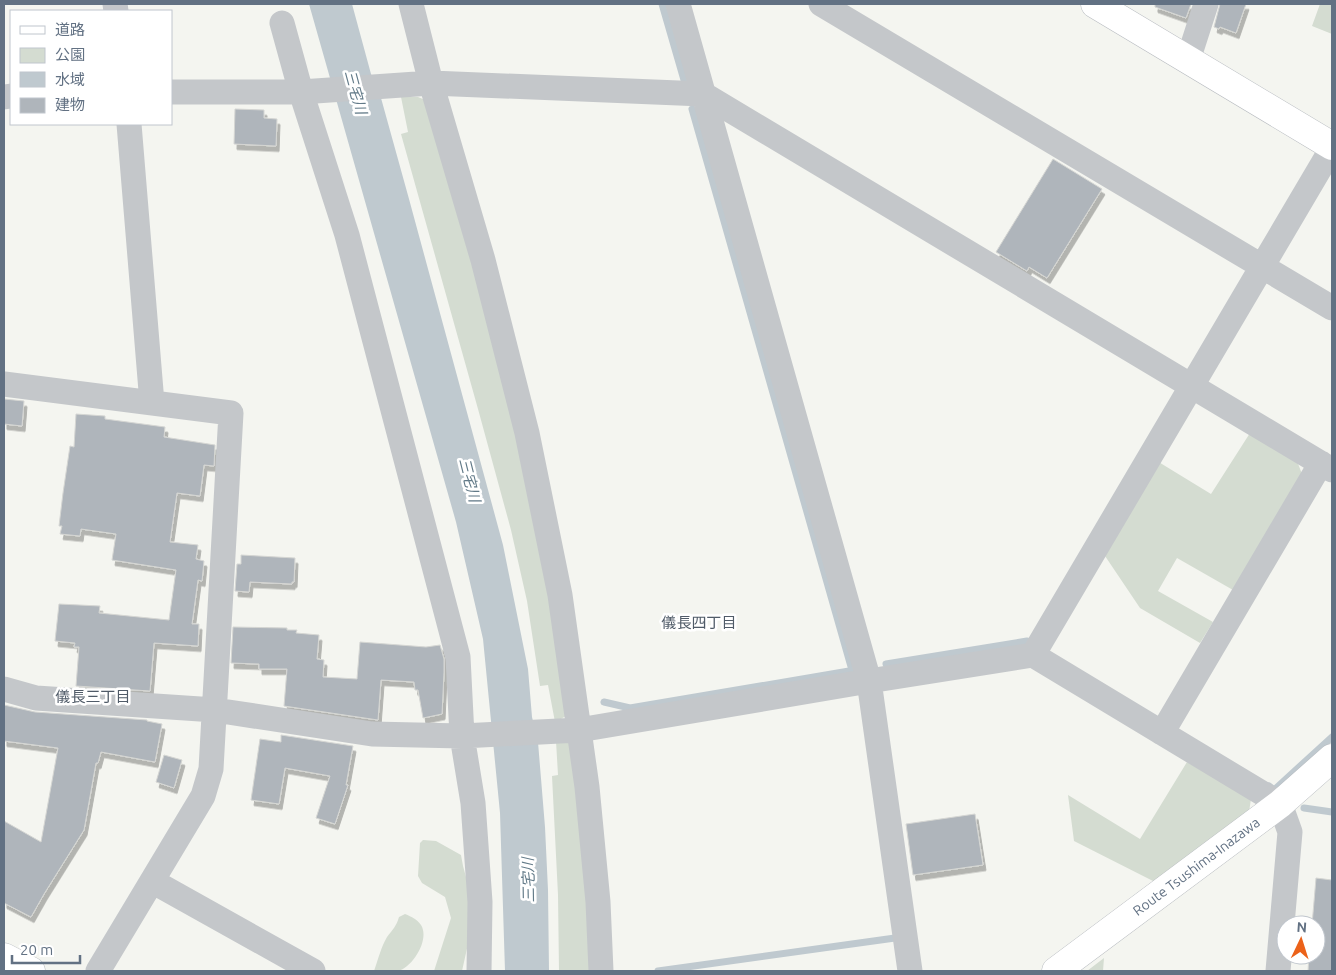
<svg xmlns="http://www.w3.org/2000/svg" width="1336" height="975" font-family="Ubuntu,'Noto Sans JP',sans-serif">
  <defs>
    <filter id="shadow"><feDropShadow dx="3" dy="5.5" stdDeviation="0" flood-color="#0004"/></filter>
  </defs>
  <rect width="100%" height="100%" fill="#f4f5f0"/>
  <!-- green -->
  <path fill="#d4dcd1" d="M 1320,4 L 1332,4 L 1332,34 L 1312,26 Z
    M 401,97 L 418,97 L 430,102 L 521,438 L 570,714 L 555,722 L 548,685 L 540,686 L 527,601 L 511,530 L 478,409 L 401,134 L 408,132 Z
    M 1250,433 L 1297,461 L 1302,474 L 1233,590 L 1177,558 L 1158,591 L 1213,622 L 1200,643 L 1140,608 L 1103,553 L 1157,461 L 1211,494 Z
    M 576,738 L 593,971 L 559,971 L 558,895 L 552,776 L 558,775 L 556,741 Z
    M 1187,762 L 1251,799 L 1249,812 L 1155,882 L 1074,841 L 1068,795 L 1140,839 Z
    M 423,840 L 436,841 L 461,855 L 463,866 L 469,888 L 468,944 L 462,971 L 434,971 L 451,918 L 445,897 L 422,883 L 418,876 L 420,843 Z
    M 405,914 C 412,917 417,919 421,925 C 430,939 413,967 398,971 C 391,973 381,971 374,971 C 378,960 381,947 387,937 C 393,929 396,927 399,917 Z
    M 1104,958 L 1103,971 L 1087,971 Z"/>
  <!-- water -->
  <path fill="#bfc9cf" d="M 309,4 L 352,4 L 371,74 L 381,98 L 409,199 L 503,545 L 528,669 L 532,717 L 538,742 L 545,827 L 548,890 L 549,971 L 505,971 L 500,813 L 483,639 L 456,522 Z"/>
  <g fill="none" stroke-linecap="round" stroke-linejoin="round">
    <!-- stream -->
    <path stroke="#bfc9cf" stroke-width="7" d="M 662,4 L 684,80
      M 692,109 L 852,670
      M 886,664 L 1027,641
      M 604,702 L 630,708 L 855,670
      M 1269,786 L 1274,790 L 1332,737
      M 1304,808 L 1332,812
      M 658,971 L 895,938"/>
  </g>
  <!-- building -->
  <path fill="#afb5bb" stroke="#d5d6d3" filter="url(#shadow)" d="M 1155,4 L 1191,4 L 1186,18 L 1155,7 Z
    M 1220,4 L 1246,4 L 1236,33 L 1220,27 L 1219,29 L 1214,27 Z
    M 235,109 L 264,110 L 264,118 L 277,119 L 276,146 L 234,144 Z
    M 1053,159 L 1102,189 L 1047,278 L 1029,267 L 1027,271 L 996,252 Z
    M 4,399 L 24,401 L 22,426 L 4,424 Z
    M 76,414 L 105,416 L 105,419 L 165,427 L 164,437 L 215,445 L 214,466 L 204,465 L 200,496 L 177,493 L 170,542 L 198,545 L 196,559 L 204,561 L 202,581 L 198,580 L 192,624 L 199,624 L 198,646 L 154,643 L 150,691 L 76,686 L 79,647 L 74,647 L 75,643 L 55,641 L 59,604 L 100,606 L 99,613 L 169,620 L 176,570 L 112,560 L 116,534 L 81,529 L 80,536 L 60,534 L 62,526 L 59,526 L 63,493 L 70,446 L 74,447 Z
    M 241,555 L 295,558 L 294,582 L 292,582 L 292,584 L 250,582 L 249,592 L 235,591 L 237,564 L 241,564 Z
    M 233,627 L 287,628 L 287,630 L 297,630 L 296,633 L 319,635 L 317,659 L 324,660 L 323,677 L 357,679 L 360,642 L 426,647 L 440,645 L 444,659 L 444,672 L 442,714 L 423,718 L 418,690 L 415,690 L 414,682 L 381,680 L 378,720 L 284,706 L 287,669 L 259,669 L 259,664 L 231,663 Z
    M 4,705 L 35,712 L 147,720 L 147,721 L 162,724 L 155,762 L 101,752 L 98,763 L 96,763 L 84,830 L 44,894 L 31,917 L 4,903 L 4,821 L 41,842 L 58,748 L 4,741 Z
    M 281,735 L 353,746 L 346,785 L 348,785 L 335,824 L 316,818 L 330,776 L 285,768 L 279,804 L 251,800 L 260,739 L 281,742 Z
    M 164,755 L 182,760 L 174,788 L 156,782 Z
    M 975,814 L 983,865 L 913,875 L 906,824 Z
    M 1316,878 L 1332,880 L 1332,971 L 1308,971 L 1309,955 L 1316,955 L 1316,925 L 1312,925 Z"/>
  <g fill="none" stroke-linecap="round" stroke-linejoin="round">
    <!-- secondary casing -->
    <g stroke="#b6babf" stroke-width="29">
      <g id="secondary">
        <path d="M 1095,4 L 1332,146"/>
        <path id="s1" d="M 1056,971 L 1280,804 L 1332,758"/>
      </g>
    </g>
    <!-- primary casing -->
    <g stroke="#b6babe" stroke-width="29">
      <path id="primary" d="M 4,957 L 31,971"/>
    </g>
    <!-- street -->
    <path stroke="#c4c7ca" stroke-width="25" d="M 115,4 L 116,11
      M 411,4 L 431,83 L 483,260 L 527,433 L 560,595 L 587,787 L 598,902 L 601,971
      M 678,4 L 869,681 L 910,971
      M 821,4 L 1332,308
      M 282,23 L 301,92 L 347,235 L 458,657 L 462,736 L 473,803 L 480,902 L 479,971
      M 1188,60 L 1206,4
      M 171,92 L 301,92 L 431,83 L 703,94 L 1332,470
      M 4,97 L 11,96
      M 129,124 L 152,403
      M 4,384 L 231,413 L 211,769 L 203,796 L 98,971
      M 1033,655 L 1332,148
      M 4,689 L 36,698 L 215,710 L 372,734 L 462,736 L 579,730 L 869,681 L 1033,655 L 1280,804 L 1290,832 L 1278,971
      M 1162,733 L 1321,463
      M 152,881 L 313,971"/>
    <!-- secondary -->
    <use href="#secondary" stroke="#fff" stroke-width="28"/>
    <!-- primary -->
    <use href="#primary" stroke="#fff" stroke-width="28"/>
  </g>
  <g text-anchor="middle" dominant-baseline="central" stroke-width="5" stroke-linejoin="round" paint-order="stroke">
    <!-- street labels -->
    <g font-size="14" fill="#627183" stroke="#fff">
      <text stroke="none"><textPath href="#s1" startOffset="175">Route Tsushima-Inazawa</textPath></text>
    </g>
    <!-- water labels -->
    <g font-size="15" font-style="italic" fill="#627a88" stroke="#fff">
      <text transform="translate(356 92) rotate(75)">三宅川</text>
      <text transform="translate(470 480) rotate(76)">三宅川</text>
      <text transform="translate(528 880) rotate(-91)">三宅川</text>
    </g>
    <!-- neighbourhood labels -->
    <g font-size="15" fill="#505b68" stroke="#fff">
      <text x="699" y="622">儀長四丁目</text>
      <text x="93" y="696">儀長三丁目</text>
    </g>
  </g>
  <!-- border -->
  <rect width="1336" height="975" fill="none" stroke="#627183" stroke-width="10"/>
  <!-- legend -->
  <rect x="10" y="10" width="162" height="115" fill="#ffffff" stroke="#c0c6cd"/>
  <rect x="20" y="26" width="25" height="8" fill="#ffffff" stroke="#c0c6cd"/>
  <text x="55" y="35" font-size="15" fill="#627183">道路</text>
  <rect x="20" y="48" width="25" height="15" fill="#d4dcd1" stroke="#c0c6cd"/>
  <text x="55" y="60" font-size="15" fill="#627183">公園</text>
  <rect x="20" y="72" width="25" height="15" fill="#bfc9cf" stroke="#c0c6cd"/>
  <text x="55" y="85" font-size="15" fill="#627183">水域</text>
  <rect x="20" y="98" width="25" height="15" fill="#afb5bb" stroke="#c0c6cd"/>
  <text x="55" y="110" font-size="15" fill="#627183">建物</text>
  <!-- north arrow -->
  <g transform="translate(1301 940) rotate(4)"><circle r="24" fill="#ffffff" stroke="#c0c6cd"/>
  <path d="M0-4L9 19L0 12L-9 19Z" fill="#ec6219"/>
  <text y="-8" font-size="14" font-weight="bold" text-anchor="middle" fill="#627183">N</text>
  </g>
  <!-- scale -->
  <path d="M12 955v8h68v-8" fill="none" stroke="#627183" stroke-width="2.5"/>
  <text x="20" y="955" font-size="15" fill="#627183" stroke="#ffffff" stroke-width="4" paint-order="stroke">20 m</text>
</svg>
